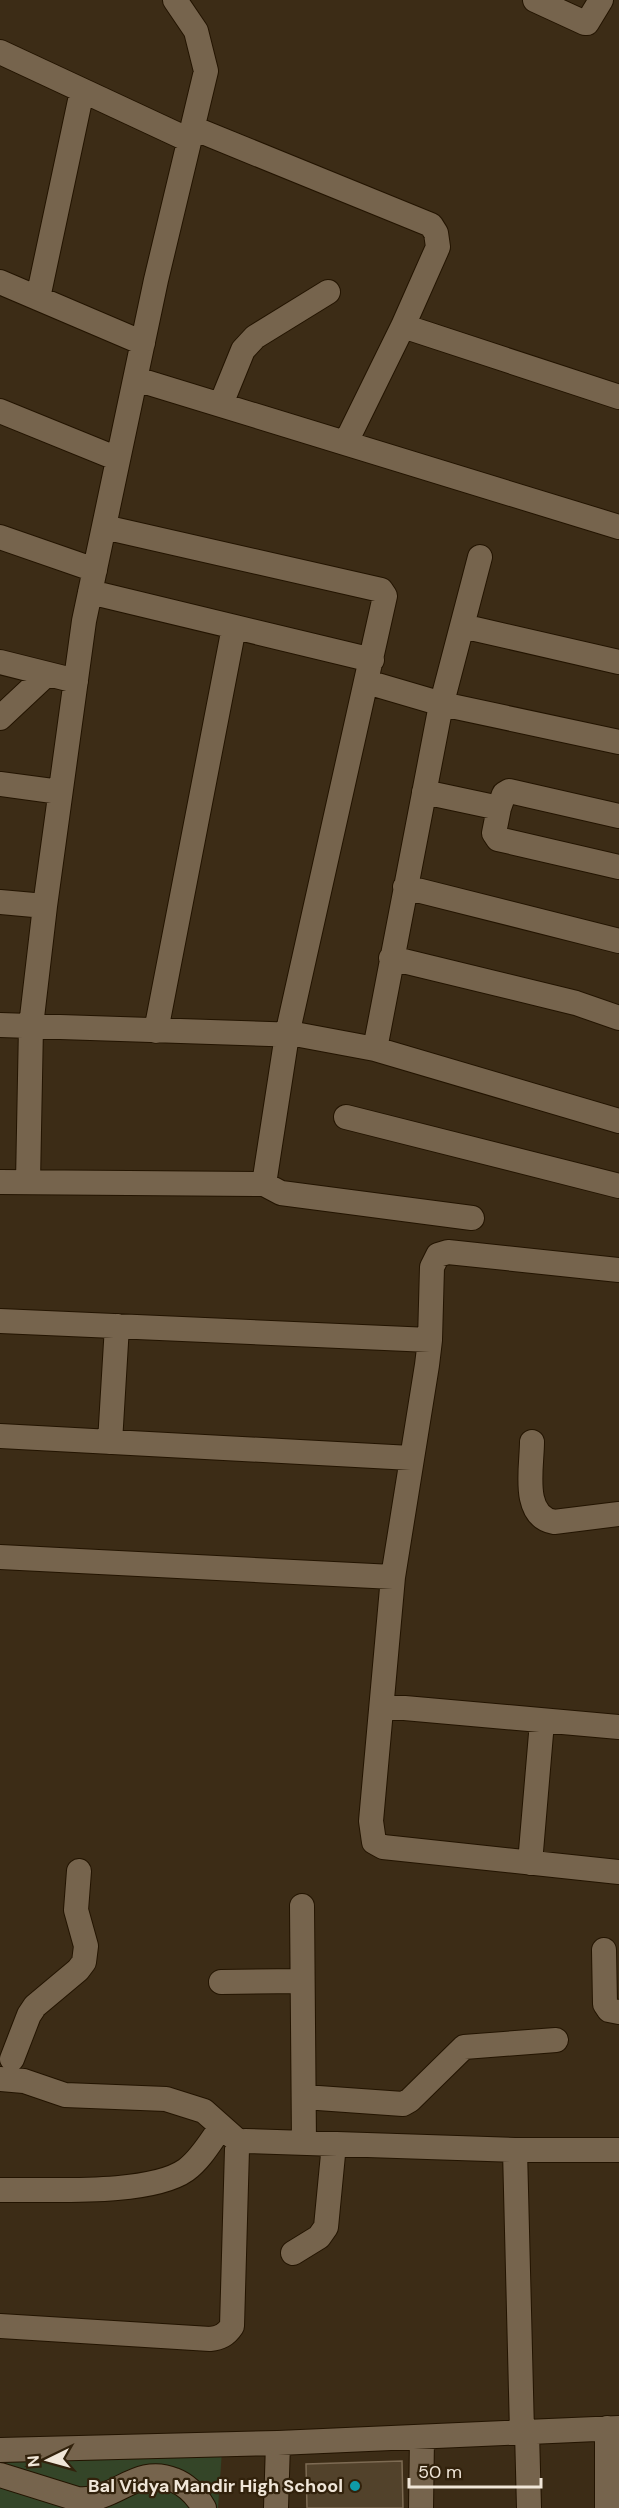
<svg xmlns="http://www.w3.org/2000/svg" width="619" height="2508" font-family="'DM Sans',sans-serif">
  <rect width="100%" height="100%" fill="#3c2c16"/>
  <!-- green -->
  <path fill="#344528" d="M 222,2451 L 218,2508 L 0,2508 L 0,2455 Z"/>
  <!-- building -->
  <path fill="#52422b" stroke="#7d6b53" stroke-width="1.5" d="M 402,2461 L 403,2508 L 307,2508 L 306,2464 Z"/>
  <g fill="none" stroke-linecap="round" stroke-linejoin="round">
    <!-- minor casing -->
    <g stroke="#231401" stroke-width="26">
      <path id="minor" d="M 535,0 L 585,23 L 587,23 L 601,0
        M 0,52 L 189,140
        M 193,128 L 431,225 L 436,233 L 438,247 L 403,326 L 346,442
        M 0,282 L 143,343
        M 38,298 L 82,91
        M 403,326 L 619,397
        M 136,379 L 619,527
        M 221,404 L 243,350 L 255,337 L 328,292
        M 0,411 L 118,459
        M 104,527 L 381,590 L 385,596 L 287,1035 L 264,1184
        M 0,537 L 95,570
        M 90,592 L 372,660
        M 462,626 L 619,662
        M 0,662 L 76,681
        M 367,682 L 442,704 L 619,742
        M 0,718 L 47,674
        M 0,784 L 60,792
        M 424,792 L 499,808 L 504,794 L 509,791 L 619,816
        M 499,808 L 494,833 L 498,839 L 619,867
        M 405,887 L 619,941
        M 0,902 L 45,906
        M 391,958 L 576,1003 L 619,1018
        M 0,1025 L 300,1035 L 375,1049 L 619,1121
        M 156,1031 L 234,627
        M 375,1049 L 440,710 L 480,557
        M 346,1117 L 619,1186
        M 0,1182 L 264,1184 L 281,1193 L 472,1218
        M 28,1182 L 31,1026 L 45,906 L 84,621 L 156,280 L 206,71 L 196,31 L 175,0
        M 619,1270 L 448,1252 L 438,1255 L 432,1267 L 430,1340 L 427,1365 L 393,1577 L 371,1821 L 374,1842 L 383,1847 L 619,1872
        M 0,1321 L 430,1340
        M 0,1436 L 411,1458
        M 110,1442 L 117,1326
        M 532,1442 C 532,1467 521,1516 554,1522 L 619,1514
        M 0,1557 L 393,1577
        M 382,1706 L 619,1727
        M 530,1863 L 542,1722
        M 302,1906 L 304,2143
        M 604,1950 L 605,2004 L 609,2010 L 619,2012
        M 221,1982 L 301,1981
        M 12,2059 L 29,2015 L 35,2006 L 78,1970 L 84,1962 L 86,1946 L 76,1910 L 79,1871
        M 0,2079 L 24,2081 L 65,2095 L 166,2099 L 204,2111 L 240,2143
        M 304,2097 L 403,2104 L 410,2100 L 464,2047 L 556,2040
        M 515,2150 L 522,2432
        M 0,2190 C 47,2189 149,2196 186,2170 C 201,2159 211,2141 221,2127
        M 293,2253 L 319,2237 L 326,2227 L 334,2144
        M 0,2326 L 210,2339 C 220,2338 226,2335 232,2326 L 237,2149 L 240,2143 L 245,2141 L 515,2150 L 619,2150
        M 607,2428 L 607,2508
        M 527,2432 L 529,2508
        M 0,2450 L 278,2443 L 619,2428
        M 0,2475 L 77,2499 C 115,2503 136,2464 174,2480 C 187,2485 197,2496 204,2508
        M 276,2508 L 278,2443
        M 421,2508 L 422,2437"/>
    </g>
    <!-- minor -->
    <use href="#minor" stroke="#76644d" stroke-width="24"/>
  </g>
  <!-- markers -->
  <circle fill="#0f9aa8" stroke="#32220c" stroke-width="2" cx="355" cy="2486" r="6"/>
  <g text-anchor="middle" dominant-baseline="central" stroke-width="4.5" stroke-linejoin="round" paint-order="stroke">
    <!-- poi labels -->
    <g font-size="18" font-weight="bold" fill="#f0e6d8" stroke="#32220c" text-anchor="end">
      <text x="343" y="2486">Bal Vidya Mandir High School</text>
    </g>
  </g>
  <!-- north arrow -->
  <g transform="translate(48 2460) rotate(265)" stroke="#32220c" stroke-width="4.5" paint-order="stroke">
  <path d="M0-4.5L10 22L0 15L-10 22Z" fill="#f0e6d8"/>
  <text y="-9" font-size="16" font-weight="bold" text-anchor="middle" fill="#f0e6d8">N</text>
  </g>
  <!-- scale -->
  <path d="M409 2478v9h132v-9" fill="none" stroke="#f0e6d8" stroke-width="3"/>
  <text x="418" y="2478" font-size="18" fill="#f0e6d8" stroke="#32220c" stroke-width="4.5" paint-order="stroke">50 m</text>
</svg>
